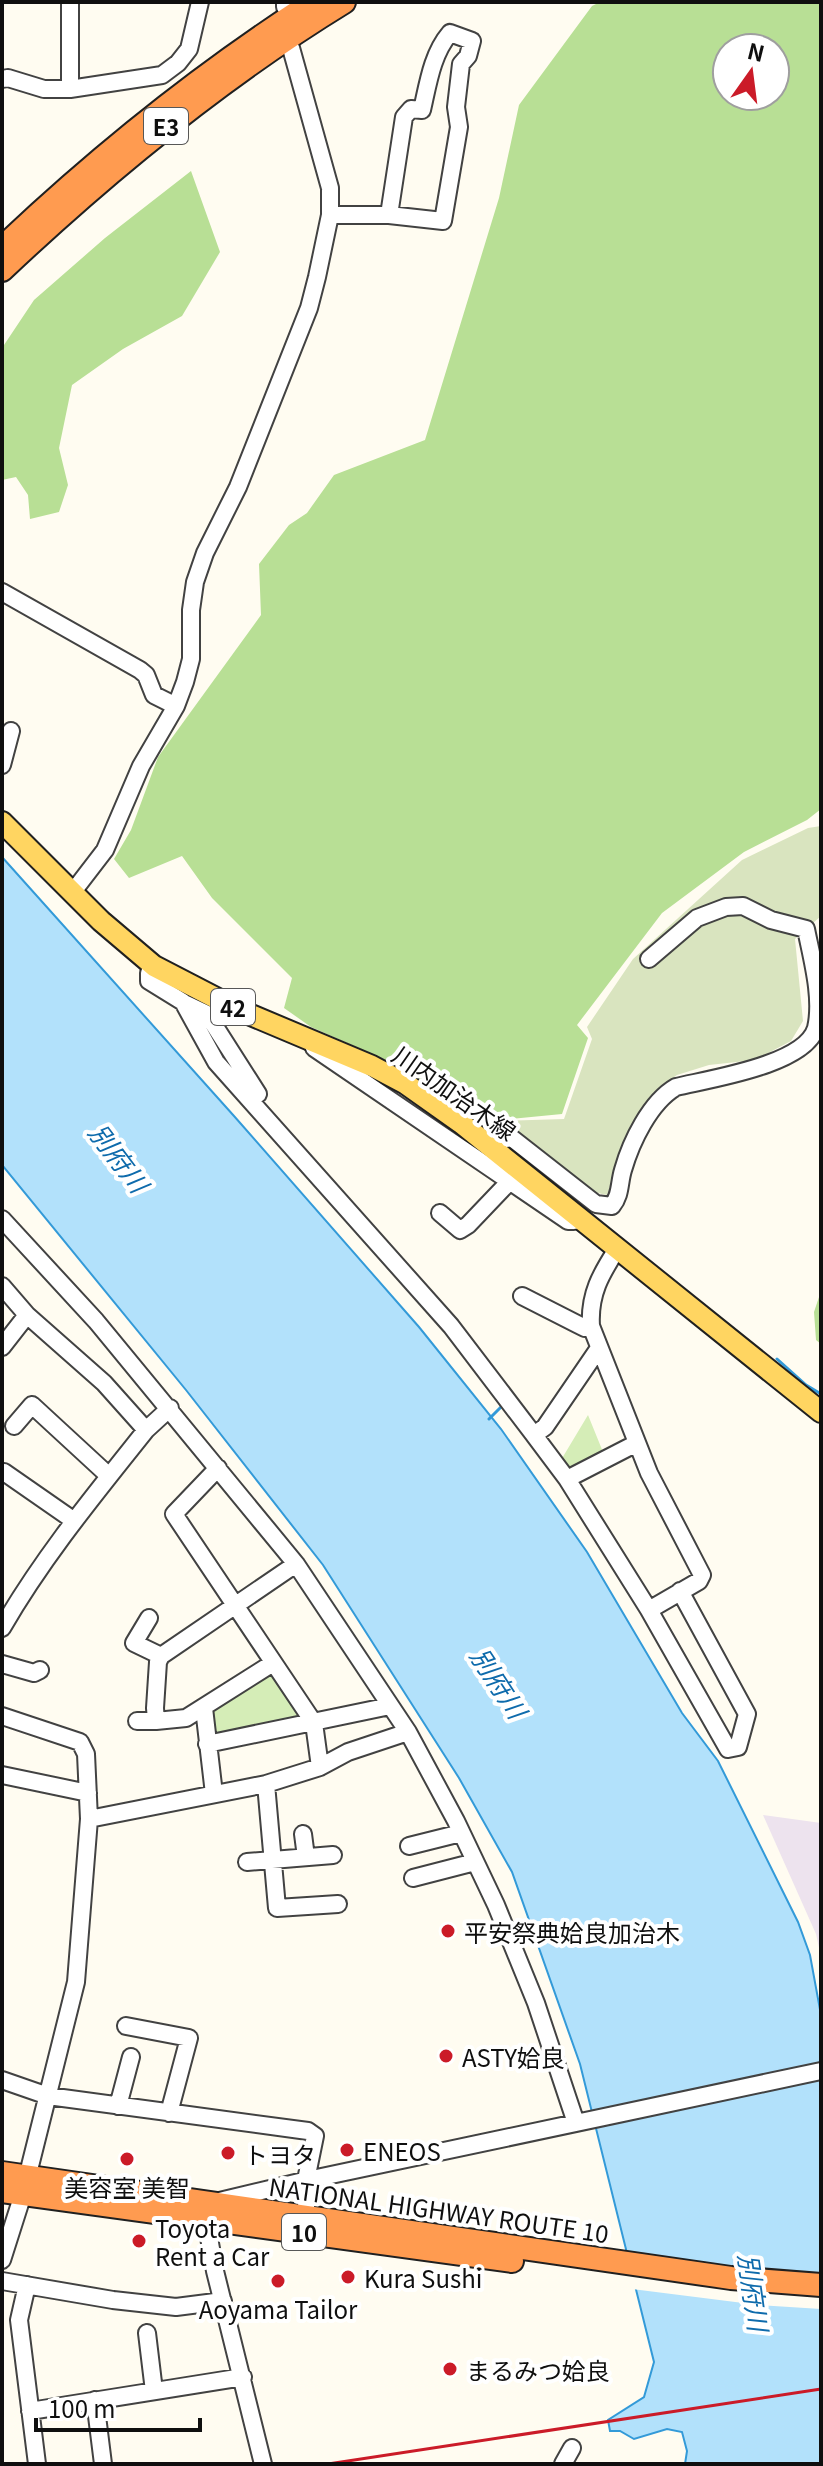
<svg xmlns="http://www.w3.org/2000/svg" width="823" height="2466" font-family="Georgia,'Noto Sans JP',serif">
  <rect width="100%" height="100%" fill="#fffcf1"/>
  <!-- industrial -->
  <path fill="#ede3ee" d="M 763,1815 L 821,1823 L 821,1957 L 816,1934 Z"/>
  <!-- green -->
  <path fill="#d5edb7" d="M 588,1415 L 603,1452 L 567,1471 L 561,1460 Z
    M 271,1671 L 298,1712 L 297,1721 L 214,1735 L 210,1710 Z"/>
  <!-- forest -->
  <path fill="#b8df95" fill-rule="evenodd" d="M 600,2 L 821,2 L 821,809 L 807,820 L 744,852 L 662,913 L 577,1025 L 588,1038 L 562,1114 L 479,1122 L 397,1065 L 311,1027 L 284,1008 L 292,978 L 212,898 L 182,856 L 129,878 L 114,859 L 131,830 L 158,757 L 261,615 L 259,564 L 289,525 L 307,513 L 334,475 L 425,440 L 499,198 L 519,105 L 592,6 ZM 727,48 L 775,48 L 775,96 L 727,96 Z
    M 191,171 L 220,252 L 182,316 L 123,349 L 72,385 L 59,448 L 68,485 L 59,512 L 30,519 L 28,495 L 16,477 L 2,480 L 2,348 L 34,300 L 105,238 Z
    M 821,1291 L 821,1344 L 816,1340 L 814,1312 Z"/>
  <!-- cemetery -->
  <path fill="#d9e4bf" d="M 821,826 L 821,916 L 795,939 L 803,1021 L 791,1041 L 755,1060 L 709,1065 L 677,1075 L 656,1090 L 621,1154 L 607,1195 L 593,1192 L 501,1121 L 564,1119 L 592,1039 L 587,1027 L 633,959 L 742,860 L 808,828 Z"/>
  <!-- water -->
  <path fill="#b2e1fb" stroke="#339ad8" stroke-width="2" d="M 2,857 L 234,1116 L 419,1327 L 501,1429 L 587,1552 L 682,1713 L 718,1761 L 798,1922 L 810,1955 L 821,2015 L 821,2464 L 685,2464 L 687,2451 L 682,2432 L 667,2429 L 634,2439 L 620,2431 L 610,2431 L 608,2420 L 644,2397 L 654,2362 L 580,2064 L 512,1872 L 459,1778 L 323,1565 L 186,1390 L 2,1165 Z"/>
  <!-- pier -->
  <path fill="#fffcf1" d="M 623,2253 L 752,2270 L 821,2274 L 821,2309 L 759,2305 L 632,2289 Z"/>
  <g fill="none" stroke-linecap="round" stroke-linejoin="round">
    <!-- stream -->
    <path stroke="#339ad8" stroke-width="3" d="M 777,1359 L 806,1385 L 821,1394
      M 489,1419 L 504,1404"/>
    <!-- minor casing -->
    <g stroke="#424242" stroke-width="20">
      <path id="minor" d="M 70,2 L 70,89
        M 285,2 L 285,7
        M 2,79 L 8,78 L 44,89 L 70,89 L 162,75 L 178,63 L 189,49 L 200,2
        M 330,215 L 389,215 L 443,221 L 459,127 L 456,107 L 461,64 L 468,56 L 472,41 L 450,33 C 432,54 428,84 422,110 L 411,109 L 404,117 L 389,215
        M 2,592 L 140,670 L 146,675 L 154,695 L 176,706
        M 2,765 L 11,731
        M 72,893 L 105,850 L 141,766 L 176,706 L 185,682 L 191,659 L 191,610 L 195,582 L 205,553 L 238,487 L 309,308 L 317,277 L 330,215 L 330,188 L 291,48
        M 154,966 L 149,973 L 149,981 L 183,1002 L 216,1062 L 451,1326 L 534,1435
        M 184,1003 L 207,1014 L 258,1094
        M 314,1048 L 568,1221 L 574,1221
        M 494,1149 L 505,1138 L 513,1139 L 596,1204 L 612,1206 C 621,1195 619,1183 623,1170 C 631,1142 650,1102 676,1087 C 709,1079 805,1065 816,1028 C 823,998 812,959 806,929 L 771,920 L 743,906 L 726,907 L 697,918 L 649,959
        M 440,1213 L 460,1230 L 468,1225 L 510,1181
        M 2,1219 L 96,1321 L 296,1564 L 408,1732 L 456,1821 L 496,1905 L 536,2003 L 576,2123
        M 617,1249 C 601,1274 589,1294 591,1326 L 649,1473 L 702,1575 L 699,1581 L 649,1610 L 728,1749 L 738,1747 L 747,1714 L 680,1591
        M 2,1286 L 27,1315 L 104,1383 L 146,1430 C 95,1494 43,1557 2,1628
        M 522,1296 L 577,1324 L 585,1328 L 591,1326
        M 2,1347 L 27,1315
        M 14,1426 L 32,1405 L 109,1476
        M 146,1430 L 170,1408
        M 637,1443 L 567,1479 L 649,1610
        M 218,1468 L 174,1514 L 314,1723 L 320,1767
        M 2,1474 L 4,1472 L 73,1520
        M 567,1479 L 534,1435 L 545,1427 L 599,1348
        M 149,1618 L 134,1643 L 161,1656
        M 273,1663 L 186,1718 L 156,1721 L 155,1708 L 158,1662 L 161,1656 L 296,1564
        M 2,1664 L 34,1673 L 40,1670
        M 204,1708 L 214,1794
        M 2,1716 L 80,1742 L 86,1754 L 89,1819 L 76,1982 L 23,2194 L 2,2260
        M 137,1721 L 156,1721
        M 207,1744 L 390,1706
        M 2,1775 L 88,1793
        M 266,1784 L 277,1908 L 338,1904
        M 89,1819 L 266,1784 L 320,1767 L 348,1752 L 408,1732
        M 303,1834 L 306,1857
        M 409,1846 L 461,1833
        M 247,1862 L 333,1855
        M 413,1878 L 475,1862
        M 126,2026 L 189,2038 L 169,2113
        M 2,2080 L 48,2096 L 308,2131 L 315,2136 L 306,2180
        M 118,2106 L 131,2057
        M 302,2224 L 312,2179
        M 2,2281 L 113,2300 L 176,2307 L 223,2301
        M 27,2285 L 19,2320 L 37,2464
        M 147,2333 L 154,2391
        M 95,2400 L 103,2464
        M 30,2411 L 243,2377
        M 263,2464 L 215,2271 L 208,2232 L 211,2203 L 312,2179 L 821,2071
        M 563,2464 L 572,2448"/>
    </g>
    <!-- major casing -->
    <g stroke="#202020" stroke-width="24">
      <path id="major" d="M 2,822 L 101,921 L 154,966 L 239,1010 L 372,1066 L 406,1084 L 461,1123 L 821,1412"/>
    </g>
    <!-- highway casing -->
    <g stroke="#202020" stroke-width="26">
      <path id="highway" d="M 2,248 C 99,156 201,74 313,2
        M 2,270 C 108,170 220,78 344,2
        M 2,2173 L 731,2278 L 821,2285
        M 2,2191 L 512,2261"/>
    </g>
    <!-- minor -->
    <use href="#minor" stroke="#fff" stroke-width="16"/>
    <!-- major -->
    <use href="#major" stroke="#ffd561" stroke-width="20"/>
    <!-- highway -->
    <use href="#highway" stroke="#ff9b50" stroke-width="22"/>
    <!-- rail -->
    <path stroke="#cb1b28" stroke-width="3" d="M 328,2464 L 821,2389"/>
  </g>
  <!-- markers -->
  <g fill="#cb1b28" stroke="#fff" stroke-width="3">
    <circle cx="448" cy="1931" r="8"/>
    <circle cx="446" cy="2056" r="8"/>
    <circle cx="347" cy="2150" r="8"/>
    <circle cx="228" cy="2153" r="8"/>
    <circle cx="127" cy="2159" r="8"/>
    <circle cx="139" cy="2241" r="8"/>
    <circle cx="348" cy="2277" r="8"/>
    <circle cx="278" cy="2281" r="8"/>
    <circle cx="450" cy="2369" r="8"/>
  </g>
  <g text-anchor="middle" dominant-baseline="central" stroke-width="8" stroke-linejoin="round" paint-order="stroke">
    <!-- shield labels -->
    <g fill="#fff" stroke="#575757" stroke-width="2">
      <rect x="144" y="108" width="44" height="36" rx="6"/>
      <rect x="211" y="989" width="44" height="36" rx="6"/>
      <rect x="282" y="2214" width="44" height="36" rx="6"/>
    </g>
    <g font-size="22" font-weight="bold" fill="#0f0f0f">
      <text x="166" y="126">E3</text>
      <text x="233" y="1007">42</text>
      <text x="304" y="2232">10</text>
    </g>
    <!-- street labels -->
    <g font-size="24" fill="#0f0f0f" stroke="#fff">
      <text transform="translate(455 1092) rotate(35)">川内加治木線</text>
      <text transform="translate(439 2209) rotate(8)">NATIONAL HIGHWAY ROUTE 10</text>
    </g>
    <!-- poi labels -->
    <g font-size="24" fill="#0f0f0f" stroke="#fff" text-anchor="start">
      <text x="464" y="1931">平安祭典姶良加治木</text>
      <text x="462" y="2056">ASTY姶良</text>
      <text x="363" y="2150">ENEOS</text>
      <text x="244" y="2153">トヨタ</text>
      <text x="127" y="2186" text-anchor="middle">美容室 美智</text>
      <text x="155" y="2227">Toyota<tspan x="155" dy="28">Rent a Car</tspan></text>
      <text x="364" y="2277">Kura Sushi</text>
      <text x="278" y="2308" text-anchor="middle">Aoyama Tailor</text>
      <text x="466" y="2369">まるみつ姶良</text>
    </g>
    <!-- water labels -->
    <g font-size="26" font-style="italic" fill="#0e6bac" stroke="#fff">
      <text transform="translate(120 1157) rotate(53)">別府川</text>
      <text transform="translate(500 1682) rotate(57)">別府川</text>
      <text transform="translate(755 2292) rotate(82)">別府川</text>
    </g>
  </g>
  <!-- border -->
  <rect width="823" height="2466" fill="none" stroke="#0f0f0f" stroke-width="8"/>
  <!-- north arrow -->
  <g transform="translate(751 72) rotate(14)"><circle r="38" fill="#ffffff" stroke="#9f9f9f" stroke-width="2"/>
  <path d="M0-6L14 30L0 20L-14 30Z" fill="#cb1b28"/>
  <text y="-12" font-size="22" font-weight="bold" text-anchor="middle" fill="#0f0f0f">N</text>
  </g>
  <!-- scale -->
  <path d="M36 2418v12h164v-12" fill="none" stroke="#0f0f0f" stroke-width="4"/>
  <text x="48" y="2418" font-size="24" fill="#0f0f0f" stroke="#ffffff" stroke-width="6" paint-order="stroke">100 m</text>
</svg>
